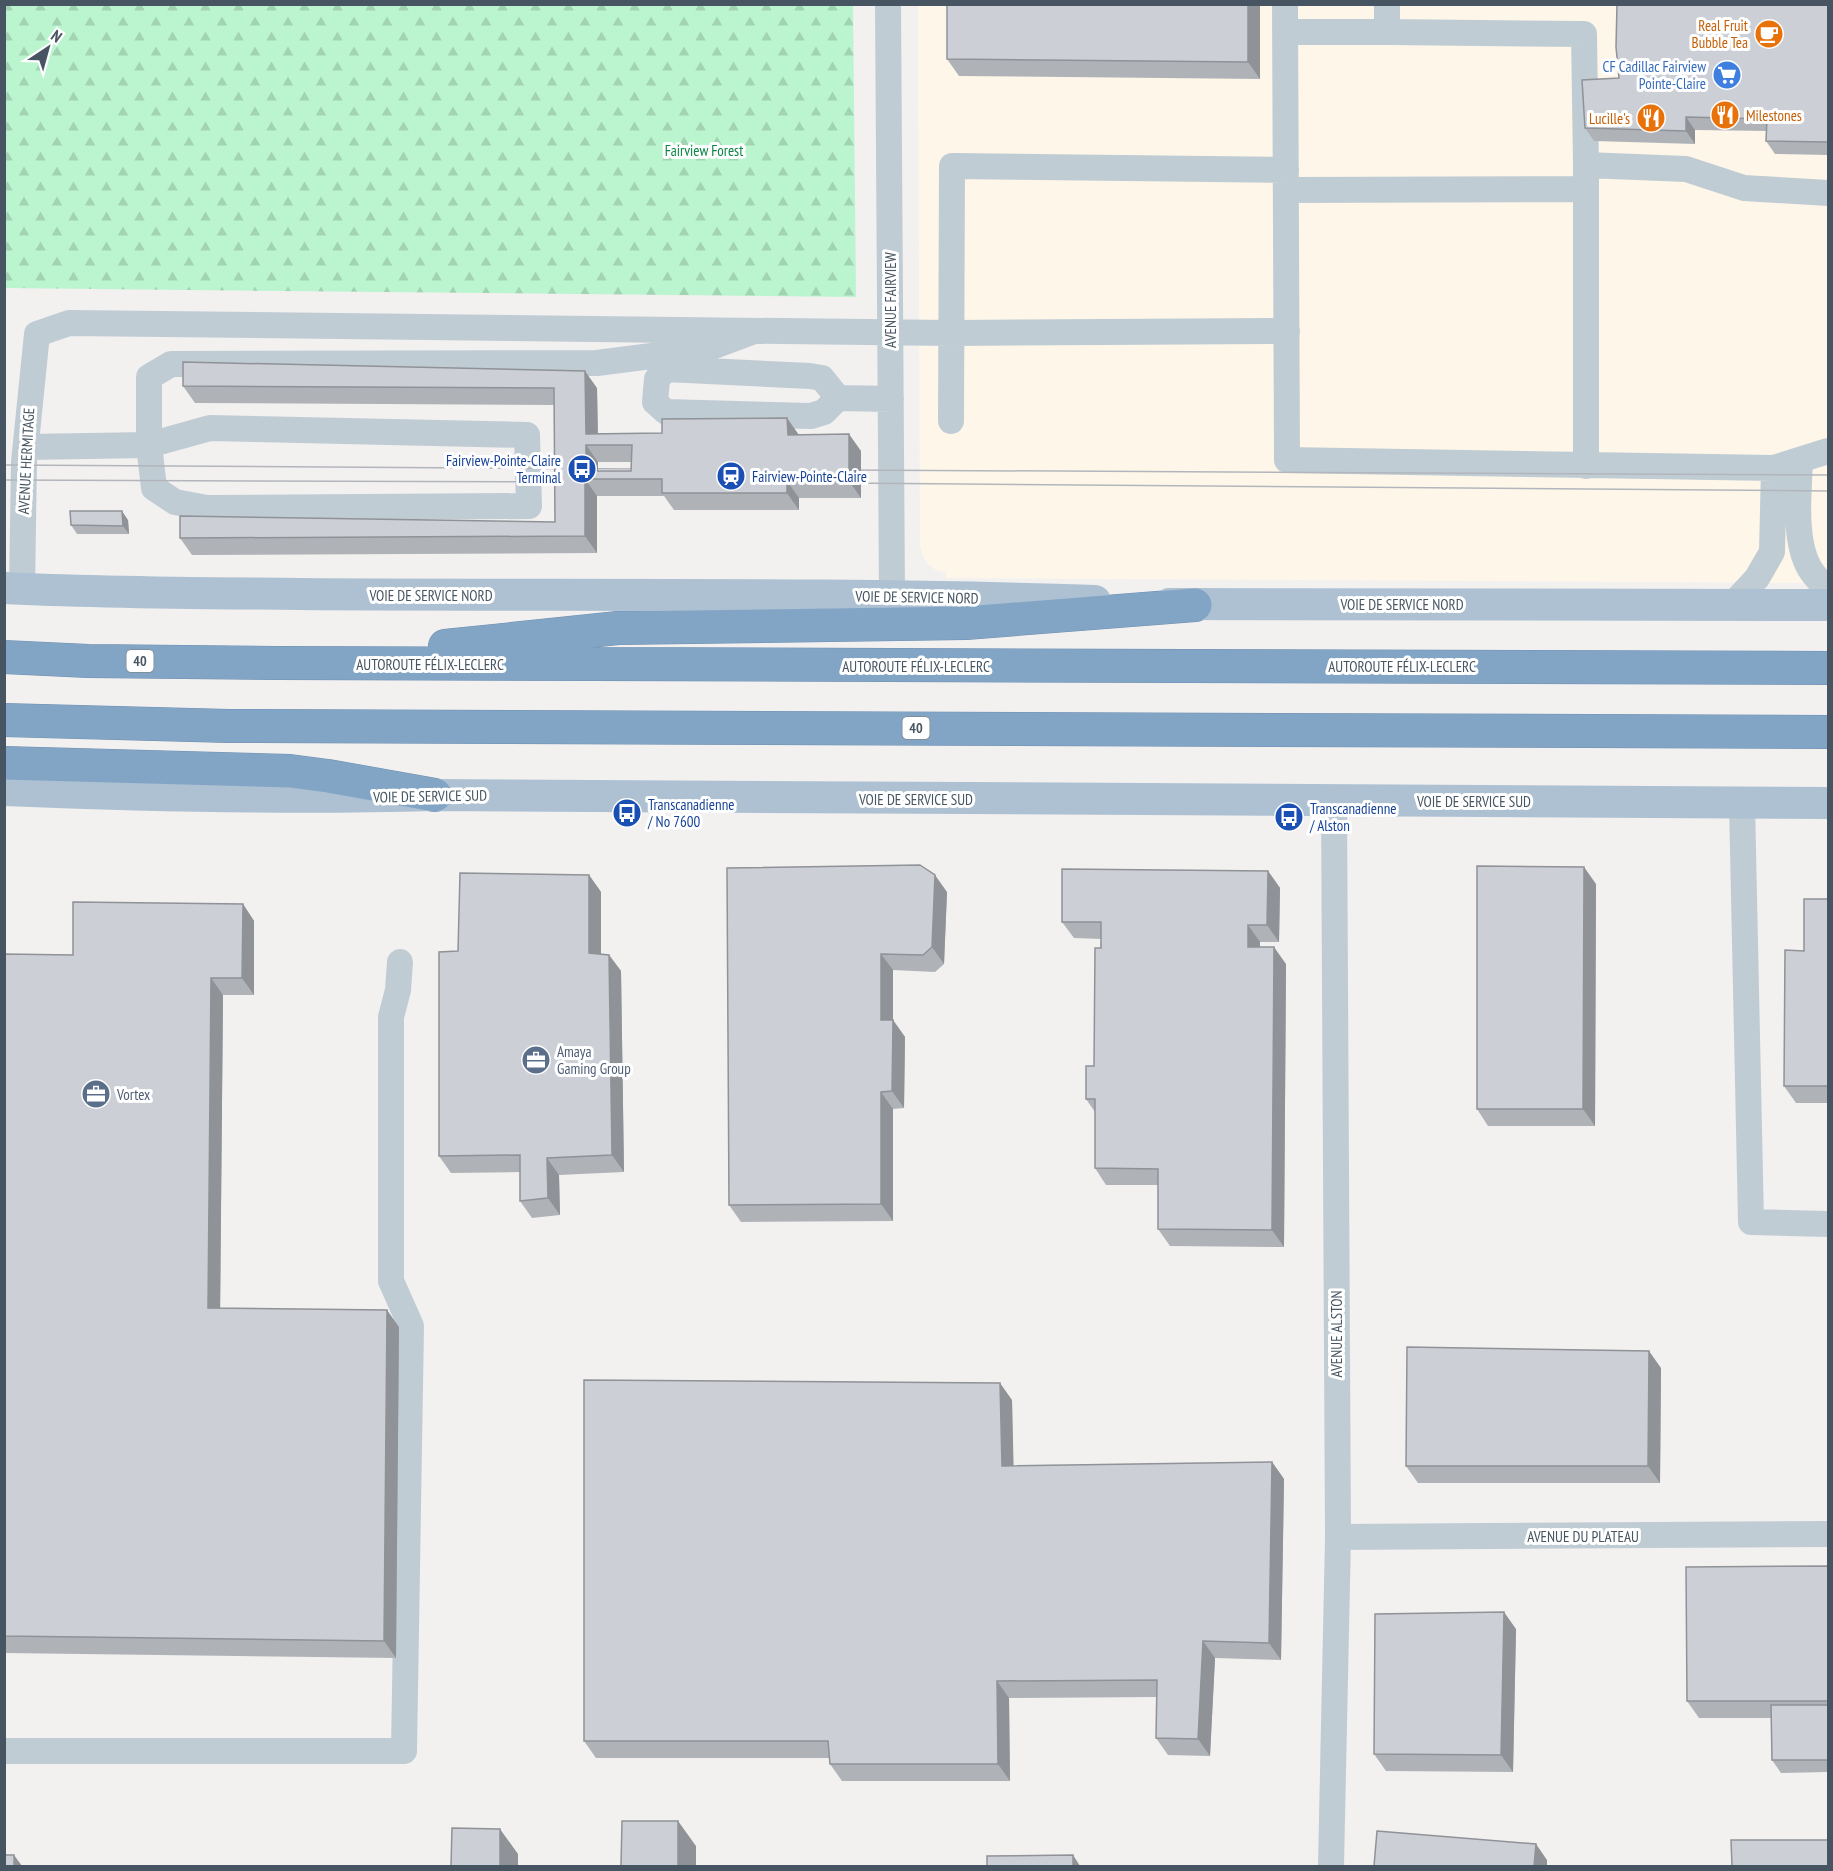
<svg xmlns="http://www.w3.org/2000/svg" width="1833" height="1871" font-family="'PT Sans Narrow',sans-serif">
  <defs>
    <pattern id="forest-firs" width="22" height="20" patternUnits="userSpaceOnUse" patternTransform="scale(1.5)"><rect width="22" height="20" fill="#bbf5cf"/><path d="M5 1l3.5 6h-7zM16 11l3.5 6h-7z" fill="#a2d4b4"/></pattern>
  </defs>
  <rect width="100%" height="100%" fill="#f3f0f0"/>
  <!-- commercial -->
  <path fill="#fef7e9" d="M 918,5 L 1828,5 L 1828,583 L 946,578 L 946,572 L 936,570 L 928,564 L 922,554 L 920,544 Z"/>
  <!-- forest -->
  <path fill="url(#forest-firs)" d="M 5,4 L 853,5 L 856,297 L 5,288 Z"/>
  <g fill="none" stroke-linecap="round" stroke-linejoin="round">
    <!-- highway casing -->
    <g stroke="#6e90b1" stroke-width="34">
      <path id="highway" d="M 445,646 L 618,628 L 966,623 L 1195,605
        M 4,657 L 88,661 L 276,663 L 1828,668
        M 4,720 L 229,726 L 1828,732
        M 4,763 L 290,771 L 328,776 L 435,795"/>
    </g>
    <!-- minor -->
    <path stroke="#c0ccd4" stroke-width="26" d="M 888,4 L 892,596
      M 1285,4 L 1287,460 L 1774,468 L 1828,451
      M 1387,4 L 1387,32 L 1584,34 L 1586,165 L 1686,169 L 1744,188 L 1828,193
      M 1285,32 L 1387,32
      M 1286,190 L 1586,189
      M 838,398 L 822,378 L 810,376 L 666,369 L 657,379 L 655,402 L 666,412 L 811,416 L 824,412 L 838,398 L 891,399
      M 951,421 L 952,166 L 1286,170
      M 26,447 L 149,445 L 210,428 L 527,435 L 529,506 L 207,508 L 175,502 L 154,488 L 149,445 L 149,377 L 171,364 L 597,363 L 706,349 L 754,331
      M 1800,460 C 1799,492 1793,541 1810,569 C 1815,577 1822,584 1828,590
      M 1586,466 L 1586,165
      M 22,589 L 24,462 L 37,334 L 69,323 L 951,333 L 1287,331
      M 1732,605 L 1757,578 L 1772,552 L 1774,468
      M 1742,803 L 1751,1222 L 1828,1224
      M 1338,1537 L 1828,1534
      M 4,1751 L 404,1751 L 411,1326 L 391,1281 L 391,1017 L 398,990 L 400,962
      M 1331,1866 L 1338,1537 L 1334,801"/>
    <!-- major -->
    <path stroke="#adc1d2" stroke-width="32" d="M 4,588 C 103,593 202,593 300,594 C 565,596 831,592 1095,601
      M 1169,604 L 1828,605
      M 4,790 C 148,796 292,799 435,795 L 1828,803"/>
    <!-- highway -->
    <use href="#highway" stroke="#83a5c5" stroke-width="33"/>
    <!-- tram -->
    <path stroke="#b2b6bc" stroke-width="1.5" d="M 4,465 L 647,469
      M 845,470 L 1828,475
      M 4,480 L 571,482
      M 844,483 L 1828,491"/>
  </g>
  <!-- wall -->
  <path fill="#afb3b8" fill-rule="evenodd" d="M 947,4 L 1260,4 L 1260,79 L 959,76 L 947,59 Z
    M 1828,4 L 1828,155 L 1775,154 L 1766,141 L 1767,131 L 1695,130 L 1695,144 L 1594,141 L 1585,128 L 1619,78 Z
    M 183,386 L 597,388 L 598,434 L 799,435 L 861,451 L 861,498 L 799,498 L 799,510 L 674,510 L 664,496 L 597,496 L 597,553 L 192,555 L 180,538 L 555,522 L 554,405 L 195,403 ZM 598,462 L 632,462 L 631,471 L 598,471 Z
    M 128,520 L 129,534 L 77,534 L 71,525 Z
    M 727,868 L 947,892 L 944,964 L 935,972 L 893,970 L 893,1020 L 905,1037 L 904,1108 L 893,1109 L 893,1221 L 741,1222 L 729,1205 Z
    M 1268,871 L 1280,888 L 1279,942 L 1260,942 L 1260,947 L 1286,964 L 1284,1247 L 1170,1246 L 1158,1229 L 1158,1185 L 1106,1185 L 1095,1168 L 1095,1112 L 1086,1099 L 1094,1066 L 1101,939 L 1074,938 L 1062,922 Z
    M 589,875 L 601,892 L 601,954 L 609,955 L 621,971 L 624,1172 L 559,1175 L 560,1215 L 532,1218 L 520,1201 L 520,1172 L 451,1173 L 439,1156 L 458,951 Z
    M 1596,884 L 1595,1126 L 1488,1126 L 1477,1109 Z
    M 1828,899 L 1828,1103 L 1796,1103 L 1784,1086 L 1804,951 Z
    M 243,904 L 254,921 L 254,995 L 223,995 L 220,1308 L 399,1327 L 396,1658 L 4,1653 L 4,954 L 73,955 Z
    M 1661,1368 L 1660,1483 L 1418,1483 L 1406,1466 Z
    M 1012,1400 L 1013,1466 L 1272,1462 L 1284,1479 L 1281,1660 L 1215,1658 L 1210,1756 L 1168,1755 L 1156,1738 L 1157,1697 L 1009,1698 L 1010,1781 L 842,1781 L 830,1764 L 829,1758 L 596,1758 L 584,1741 Z
    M 1828,1566 L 1828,1772 L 1781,1773 L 1772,1760 L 1771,1718 L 1699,1718 L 1687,1701 Z
    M 1516,1629 L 1513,1772 L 1386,1771 L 1374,1754 Z"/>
  <!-- shaded-wall -->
  <path fill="#8f9296" d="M 1248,4 L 1260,4 L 1260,79 L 1248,62 Z
    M 1686,117 L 1695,130 L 1695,144 L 1686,131 Z
    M 585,371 L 597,388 L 598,445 L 586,434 Z
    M 787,418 L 799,435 L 788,435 Z
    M 849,434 L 861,451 L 861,498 L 849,481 Z
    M 586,445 L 598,462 L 598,479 L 586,471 Z
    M 585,479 L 597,496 L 597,553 L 585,536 Z
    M 787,481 L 799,498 L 799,510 L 787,493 Z
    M 122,511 L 128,520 L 129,534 L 123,526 Z
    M 1584,867 L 1596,884 L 1595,1126 L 1583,1109 Z
    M 1268,871 L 1280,888 L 1279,942 L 1267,925 Z
    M 589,875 L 601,892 L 601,970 L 589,953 Z
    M 935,875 L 947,892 L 944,964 L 932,947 Z
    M 243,904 L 254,921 L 254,995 L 242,978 Z
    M 1248,925 L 1260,942 L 1259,964 L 1248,947 Z
    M 1274,947 L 1286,964 L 1284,1247 L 1272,1230 Z
    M 881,954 L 893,970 L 893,1028 L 893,1020 L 905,1037 L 904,1108 L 892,1091 L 881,1020 Z
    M 609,955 L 621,971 L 624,1172 L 612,1155 Z
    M 211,978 L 223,995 L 220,1325 L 208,1308 Z
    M 881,1092 L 893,1109 L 893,1221 L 881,1204 Z
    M 547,1158 L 559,1175 L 560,1215 L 548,1198 Z
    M 387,1310 L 399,1327 L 396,1658 L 384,1641 Z
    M 1649,1351 L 1661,1368 L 1660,1483 L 1648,1466 Z
    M 1000,1383 L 1012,1400 L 1014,1483 L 1002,1466 Z
    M 1272,1462 L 1284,1479 L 1281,1660 L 1269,1643 Z
    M 1504,1612 L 1516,1629 L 1513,1772 L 1501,1755 Z
    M 1203,1641 L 1215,1658 L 1210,1756 L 1198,1739 Z
    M 997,1681 L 1009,1698 L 1010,1781 L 998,1764 Z
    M 678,1821 L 696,1846 L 696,1866 L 678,1866 Z
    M 500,1829 L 518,1854 L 518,1866 L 500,1866 Z
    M 1536,1844 L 1547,1860 L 1547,1866 L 1534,1866 Z
    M 14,1855 L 22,1866 L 14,1866 Z
    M 1073,1855 L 1080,1866 L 1073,1866 Z"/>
  <!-- building -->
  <path fill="#ccd0d6" stroke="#8f9296" stroke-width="1.5" fill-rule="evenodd" d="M 947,4 L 1248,4 L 1248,62 L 947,59 Z
    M 1617,4 L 1828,4 L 1828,142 L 1766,141 L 1767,119 L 1686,117 L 1686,131 L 1585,128 L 1582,80 L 1619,78 L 1616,47 Z
    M 183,362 L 585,371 L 586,434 L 662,433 L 662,419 L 787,418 L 788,435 L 849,434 L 849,481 L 787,481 L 787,493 L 662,493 L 662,479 L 585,479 L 585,536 L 180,538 L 180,516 L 555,522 L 554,388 L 183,386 ZM 586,445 L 632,445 L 631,471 L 586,471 Z
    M 70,511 L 122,511 L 123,526 L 71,525 Z
    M 920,865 L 935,875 L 932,947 L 923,955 L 881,954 L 881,1020 L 893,1020 L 892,1091 L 881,1092 L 881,1204 L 729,1205 L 727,868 Z
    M 1477,866 L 1584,867 L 1583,1109 L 1477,1109 Z
    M 1062,869 L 1268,871 L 1267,925 L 1248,925 L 1248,947 L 1274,947 L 1272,1230 L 1158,1229 L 1158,1169 L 1095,1168 L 1095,1099 L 1086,1099 L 1086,1066 L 1094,1066 L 1095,948 L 1101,948 L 1101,922 L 1062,922 Z
    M 460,873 L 589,875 L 589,953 L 609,955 L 612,1155 L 547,1158 L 548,1198 L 520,1201 L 520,1155 L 439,1156 L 439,952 L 458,951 Z
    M 1804,899 L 1828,899 L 1828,1086 L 1784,1086 L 1785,950 L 1804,951 Z
    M 73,902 L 243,904 L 242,978 L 211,978 L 208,1308 L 387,1310 L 384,1641 L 4,1636 L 4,954 L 73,955 Z
    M 1407,1347 L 1649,1351 L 1648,1466 L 1406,1466 Z
    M 584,1380 L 1000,1383 L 1002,1466 L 1272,1462 L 1269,1643 L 1203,1641 L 1198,1739 L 1156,1738 L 1157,1680 L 997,1681 L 998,1764 L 830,1764 L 828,1741 L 584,1741 Z
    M 1828,1566 L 1828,1701 L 1687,1701 L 1686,1567 Z
    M 1504,1612 L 1501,1755 L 1374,1754 L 1375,1614 Z
    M 1771,1705 L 1828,1705 L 1828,1760 L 1772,1760 Z
    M 622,1821 L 678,1821 L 678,1866 L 621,1866 Z
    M 452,1828 L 500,1829 L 500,1866 L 451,1866 Z
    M 1377,1831 L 1536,1844 L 1534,1866 L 1374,1866 Z
    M 1731,1840 L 1828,1840 L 1828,1866 L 1732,1866 Z
    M 4,1855 L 14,1855 L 14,1866 L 4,1866 Z
    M 1073,1855 L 1073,1866 L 987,1866 L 987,1856 Z"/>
  <!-- icons -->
  <defs>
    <g id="cafe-disc" transform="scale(1.5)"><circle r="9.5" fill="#e8710a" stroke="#fff"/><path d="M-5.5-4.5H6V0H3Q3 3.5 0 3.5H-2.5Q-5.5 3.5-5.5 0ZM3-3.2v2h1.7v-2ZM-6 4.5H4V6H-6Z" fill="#fff"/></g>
    <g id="supermarket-disc" transform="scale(1.5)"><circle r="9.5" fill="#3f7fe0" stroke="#fff"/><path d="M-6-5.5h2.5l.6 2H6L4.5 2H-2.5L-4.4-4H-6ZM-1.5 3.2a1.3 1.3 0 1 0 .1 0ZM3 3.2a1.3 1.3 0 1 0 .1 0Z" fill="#fff"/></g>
    <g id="restaurant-disc" transform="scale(1.5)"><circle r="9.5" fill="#e8710a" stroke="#fff"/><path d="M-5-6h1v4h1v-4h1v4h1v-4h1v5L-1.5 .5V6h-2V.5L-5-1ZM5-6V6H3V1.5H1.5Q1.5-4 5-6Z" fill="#fff"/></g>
    <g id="bus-disc" transform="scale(1.5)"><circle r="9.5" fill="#1a4fb4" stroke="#fff"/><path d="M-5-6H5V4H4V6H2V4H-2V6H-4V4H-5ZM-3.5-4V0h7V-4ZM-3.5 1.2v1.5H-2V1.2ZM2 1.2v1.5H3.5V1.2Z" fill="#fff"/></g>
    <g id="station-disc" transform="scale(1.5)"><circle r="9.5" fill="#1a4fb4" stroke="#fff"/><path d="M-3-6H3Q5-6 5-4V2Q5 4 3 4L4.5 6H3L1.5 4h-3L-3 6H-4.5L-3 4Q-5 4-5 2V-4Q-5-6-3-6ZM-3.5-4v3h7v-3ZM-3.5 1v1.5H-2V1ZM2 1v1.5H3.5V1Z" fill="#fff"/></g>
    <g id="office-disc" transform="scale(1.5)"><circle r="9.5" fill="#5c6f8a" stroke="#fff"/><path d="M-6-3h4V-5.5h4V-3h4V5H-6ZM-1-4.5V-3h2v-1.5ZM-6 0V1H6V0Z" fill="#fff"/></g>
  </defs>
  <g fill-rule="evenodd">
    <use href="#cafe-disc" x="1769" y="34"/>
    <use href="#supermarket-disc" x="1727" y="75"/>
    <use href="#restaurant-disc" x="1725" y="115"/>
    <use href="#restaurant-disc" x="1651" y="118"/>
    <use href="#bus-disc" x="582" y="469"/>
    <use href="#station-disc" x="731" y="476"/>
    <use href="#bus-disc" x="627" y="813"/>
    <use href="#bus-disc" x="1289" y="817"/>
    <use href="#office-disc" x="536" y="1060"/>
    <use href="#office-disc" x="96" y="1094"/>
  </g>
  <g text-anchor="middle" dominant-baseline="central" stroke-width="6" stroke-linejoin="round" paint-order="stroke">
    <!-- shield labels -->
    <g fill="#fff" stroke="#7e8890" stroke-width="1.5">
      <rect x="126.5" y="650" width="27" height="22" rx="4.5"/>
      <rect x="902.5" y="717" width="27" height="22" rx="4.5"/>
    </g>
    <g font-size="14" font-weight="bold" fill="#465561">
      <text x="140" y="661">40</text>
      <text x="916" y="728">40</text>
    </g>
    <!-- food labels -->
    <g font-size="15" fill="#c56008" stroke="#fff" text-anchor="end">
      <text x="1748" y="25">Real Fruit<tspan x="1748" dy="17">Bubble Tea</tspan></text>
      <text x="1746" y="115" text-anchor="start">Milestones</text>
      <text x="1630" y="118">Lucille's</text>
    </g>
    <!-- shop labels -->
    <g font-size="15" fill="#366cbe" stroke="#fff" text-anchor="end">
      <text x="1706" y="66">CF Cadillac Fairview<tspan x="1706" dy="17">Pointe-Claire</tspan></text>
    </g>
    <!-- park labels -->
    <g font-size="15" fill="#0c8645" stroke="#fff">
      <text x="704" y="150">Fairview Forest</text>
    </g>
    <!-- street labels -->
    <g font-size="15" fill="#465561" stroke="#fff">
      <text transform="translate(890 300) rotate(-90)">AVENUE FAIRVIEW</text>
      <text transform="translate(26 461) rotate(-87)">AVENUE HERMITAGE</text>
      <text x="431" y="595">VOIE DE SERVICE NORD</text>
      <text transform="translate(917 597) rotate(1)">VOIE DE SERVICE NORD</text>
      <text x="1402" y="604">VOIE DE SERVICE NORD</text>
      <text x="430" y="664">AUTOROUTE FÉLIX-LECLERC</text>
      <text x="916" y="666">AUTOROUTE FÉLIX-LECLERC</text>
      <text x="1402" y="666">AUTOROUTE FÉLIX-LECLERC</text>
      <text transform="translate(430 796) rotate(-1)">VOIE DE SERVICE SUD</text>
      <text x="916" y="799">VOIE DE SERVICE SUD</text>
      <text x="1474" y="801">VOIE DE SERVICE SUD</text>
      <text transform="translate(1336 1334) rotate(-90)">AVENUE ALSTON</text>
      <text x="1583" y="1536">AVENUE DU PLATEAU</text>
    </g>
    <!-- transit labels -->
    <g font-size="15" fill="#164399" stroke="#fff" text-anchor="start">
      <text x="561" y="460" text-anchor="end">Fairview-Pointe-Claire<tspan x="561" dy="17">Terminal</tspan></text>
      <text x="752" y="476">Fairview-Pointe-Claire</text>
      <text x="648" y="804">Transcanadienne<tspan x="648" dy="17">/ No 7600</tspan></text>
      <text x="1310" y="808">Transcanadienne<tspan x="1310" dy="17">/ Alston</tspan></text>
    </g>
    <!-- service labels -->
    <g font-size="15" fill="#4e5e75" stroke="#fff" text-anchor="start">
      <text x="557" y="1051">Amaya<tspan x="557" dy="17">Gaming Group</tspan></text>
      <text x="117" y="1094">Vortex</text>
    </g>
  </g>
  <!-- border -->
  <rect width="1833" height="1871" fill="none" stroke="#465561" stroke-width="12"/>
  <!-- north arrow -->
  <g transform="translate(48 48) rotate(36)" stroke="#ffffff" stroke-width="4.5" paint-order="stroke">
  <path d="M0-4.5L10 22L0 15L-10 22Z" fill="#465561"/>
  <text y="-9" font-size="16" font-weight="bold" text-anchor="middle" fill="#465561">N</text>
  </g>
</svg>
